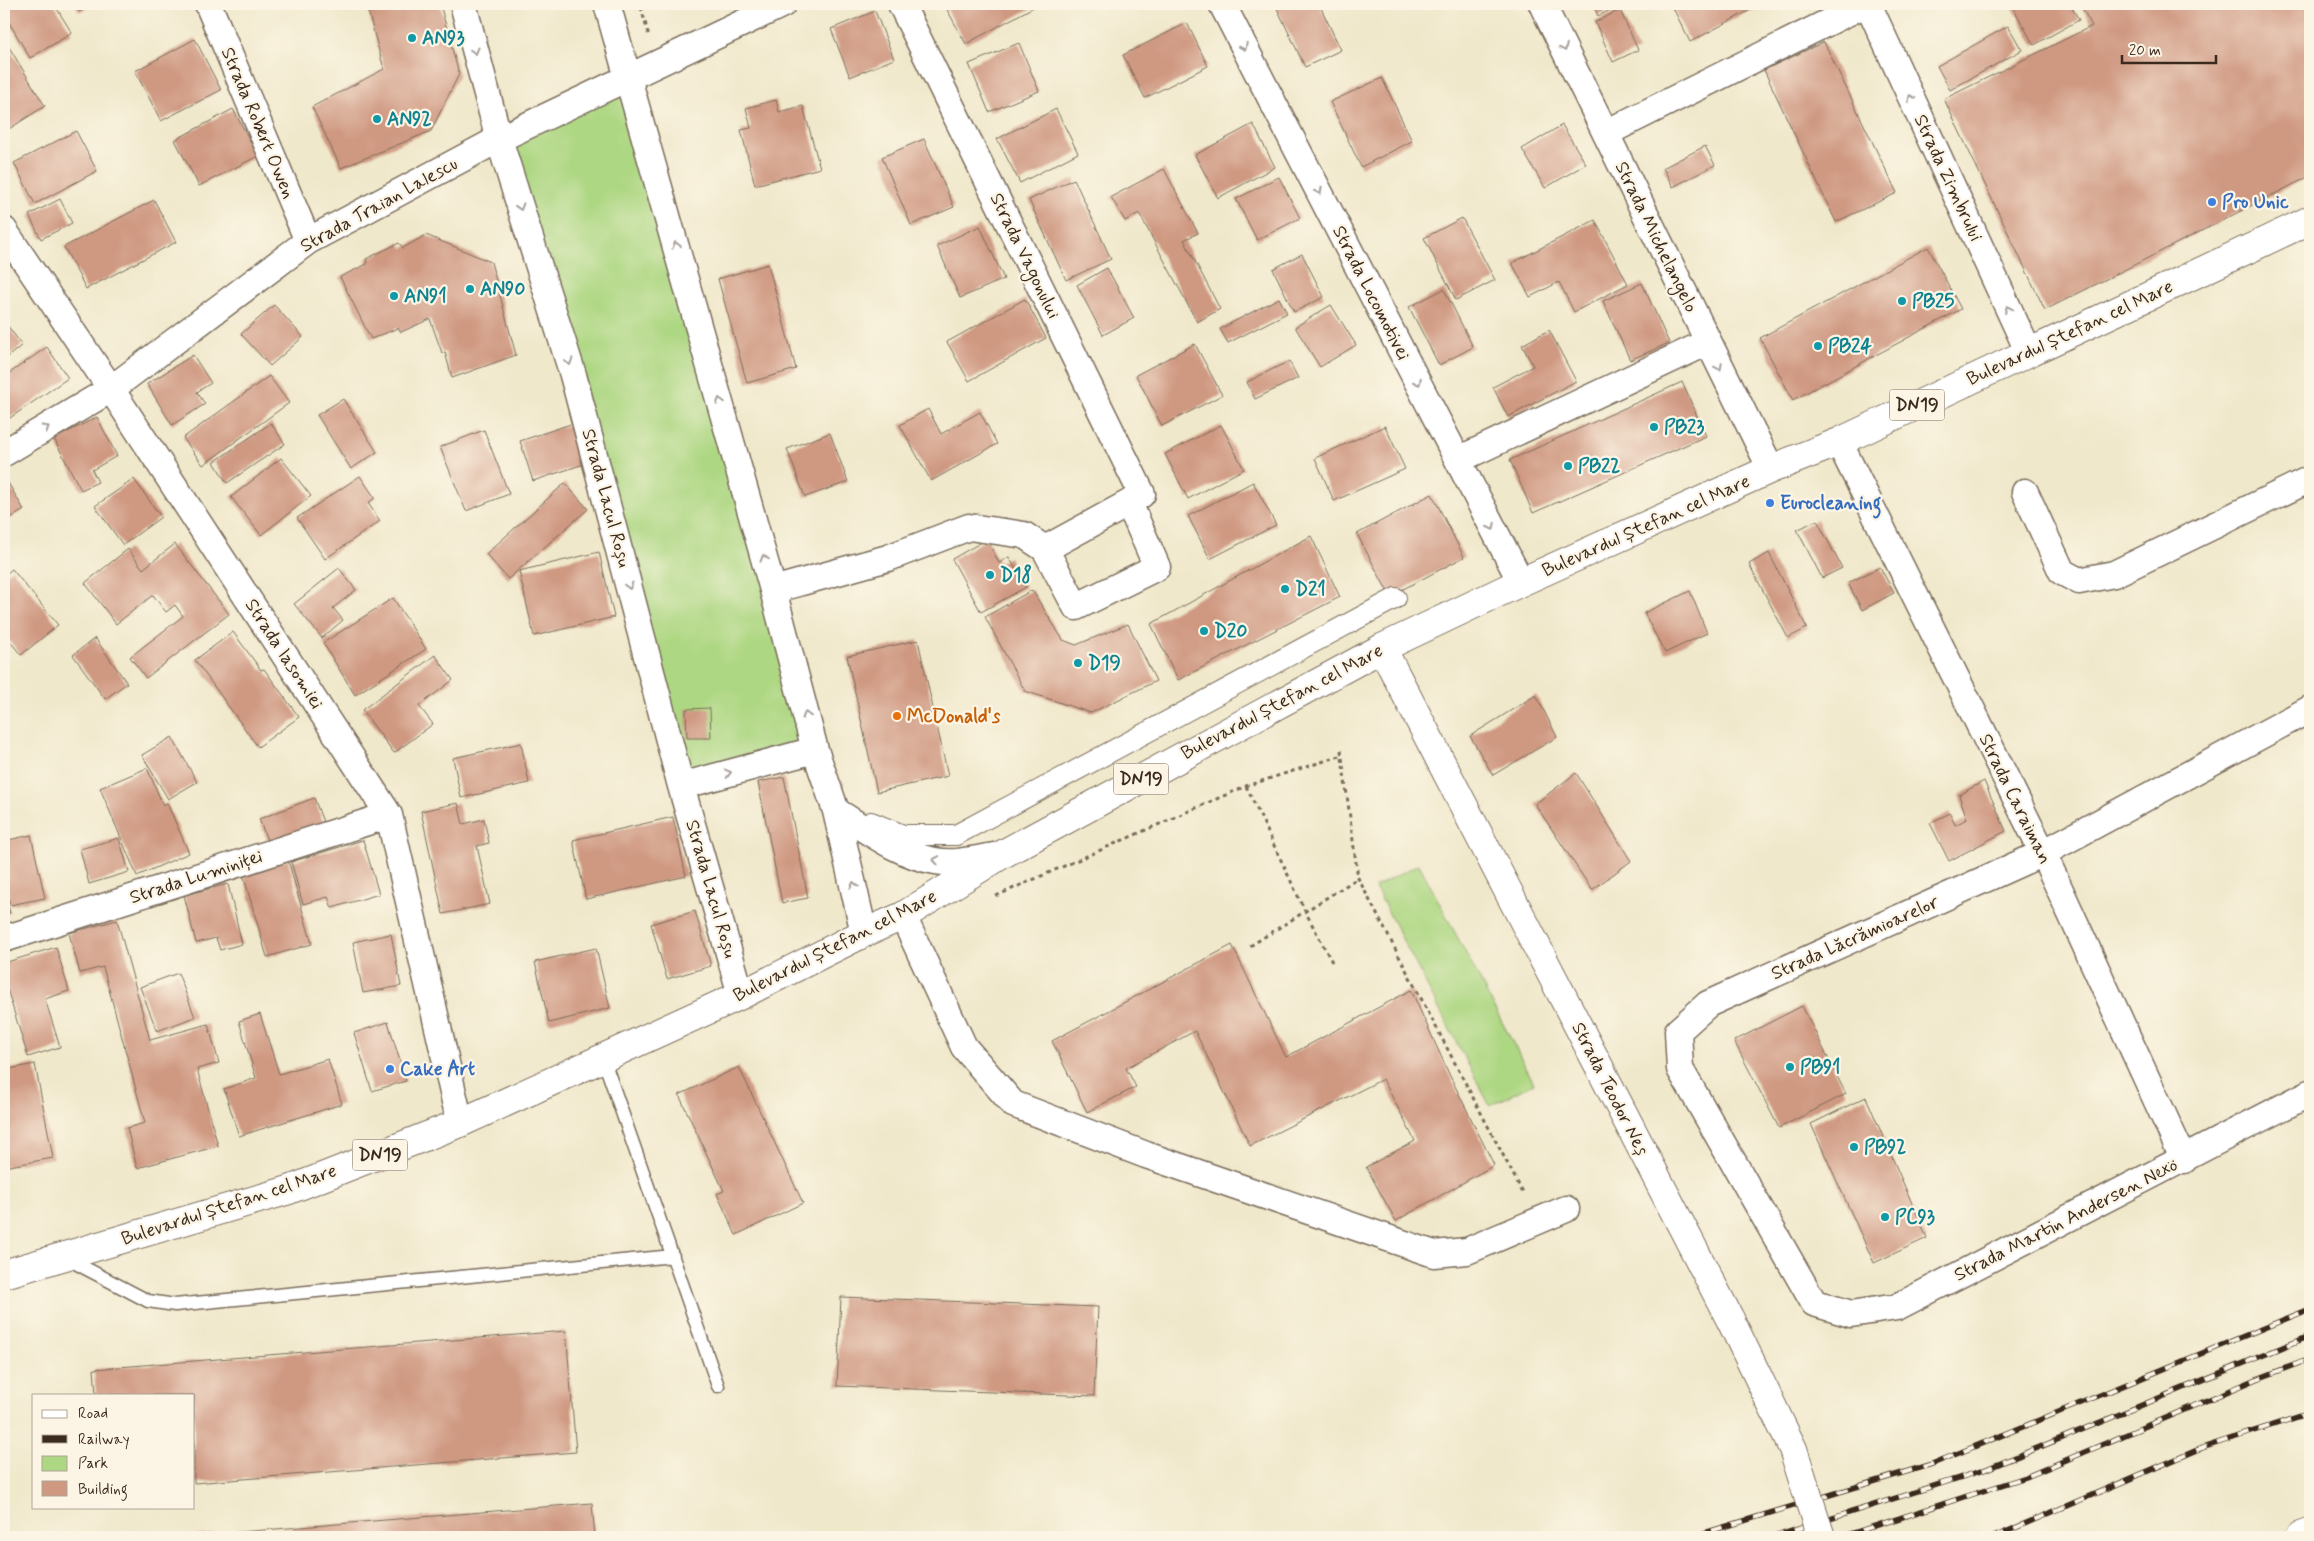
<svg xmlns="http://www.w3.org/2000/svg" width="2314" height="1541" font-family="Mynerve,sans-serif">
  <rect width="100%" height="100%" fill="#fcf5e5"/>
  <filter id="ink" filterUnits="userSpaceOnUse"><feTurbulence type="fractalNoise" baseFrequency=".02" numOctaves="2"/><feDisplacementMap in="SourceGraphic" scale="10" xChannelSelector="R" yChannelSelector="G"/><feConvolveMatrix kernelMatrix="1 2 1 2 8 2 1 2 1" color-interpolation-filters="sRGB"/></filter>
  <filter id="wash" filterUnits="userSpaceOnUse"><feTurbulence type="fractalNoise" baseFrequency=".0096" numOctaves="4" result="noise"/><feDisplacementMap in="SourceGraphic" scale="20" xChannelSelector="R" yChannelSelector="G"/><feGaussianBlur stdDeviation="1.12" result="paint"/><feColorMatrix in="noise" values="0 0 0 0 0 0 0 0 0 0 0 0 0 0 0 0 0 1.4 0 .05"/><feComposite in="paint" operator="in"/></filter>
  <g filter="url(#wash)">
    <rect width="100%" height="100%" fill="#f0e8cb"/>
    <!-- green -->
    <path fill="#add782" stroke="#748050" d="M 629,76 L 815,750 L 681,786 L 499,139 Z
      M 1419,864 L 1534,1083 L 1490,1106 L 1375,887 Z"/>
    <g id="blocks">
      <!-- building -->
      <path fill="#cf9881" d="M 4,4 L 54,4 L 72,33 L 30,58 L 4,14 Z
        M 75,4 L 95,4 L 79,12 Z
        M 366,4 L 440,4 L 459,74 L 431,131 L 341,168 L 312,107 L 384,69 Z
        M 944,4 L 1039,4 L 966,44 Z
        M 1275,4 L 1319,4 L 1341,50 L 1305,67 Z
        M 1593,4 L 1623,4 L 1598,16 Z
        M 1671,4 L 1762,4 L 1690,42 Z
        M 2011,4 L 2070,4 L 2079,20 L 2034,45 Z
        M 2080,4 L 2310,4 L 2310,176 L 2045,310 L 1944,99 L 2092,26 Z
        M 1620,10 L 1638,50 L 1613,62 L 1595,22 Z
        M 875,11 L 894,59 L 850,77 L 831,29 Z
        M 1187,23 L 1208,66 L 1145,98 L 1123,55 Z
        M 2008,26 L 2022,50 L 1950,90 L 1937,66 Z
        M 4,39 L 45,106 L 4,132 Z
        M 195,39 L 221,90 L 161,121 L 135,71 Z
        M 1824,42 L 1897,193 L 1836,222 L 1764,70 Z
        M 1019,43 L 1039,91 L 989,112 L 969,64 Z
        M 1382,78 L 1412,141 L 1361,167 L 1330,102 Z
        M 776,100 L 779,112 L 803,106 L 820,168 L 755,185 L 741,130 L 751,128 L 746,108 Z
        M 233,109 L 258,156 L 199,186 L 175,140 Z
        M 1056,109 L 1078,153 L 1020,183 L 997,139 Z
        M 1253,124 L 1275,167 L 1218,198 L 1195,155 Z
        M 1562,125 L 1586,164 L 1545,188 L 1522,149 Z
        M 76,131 L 97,171 L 35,204 L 14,163 Z
        M 924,139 L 954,207 L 911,225 L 882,157 Z
        M 1705,146 L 1715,165 L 1673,187 L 1663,168 Z
        M 1164,169 L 1198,233 L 1184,240 L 1220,309 L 1197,322 L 1139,213 L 1125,221 L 1111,197 Z
        M 1279,177 L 1300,218 L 1257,240 L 1236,199 Z
        M 1074,179 L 1111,259 L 1066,280 L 1029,200 Z
        M 60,199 L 72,223 L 41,239 L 29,215 Z
        M 154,200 L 176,242 L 86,289 L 64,247 Z
        M 1462,218 L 1495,280 L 1456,300 L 1424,238 Z
        M 1595,220 L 1628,284 L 1574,312 L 1559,282 L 1530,297 L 1512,263 Z
        M 980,226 L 1004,279 L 960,298 L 937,246 Z
        M 426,235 L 491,262 L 516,355 L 452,378 L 445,352 L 442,353 L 430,319 L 401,332 L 398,328 L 371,339 L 340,277 L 367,264 L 366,259 L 399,243 L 403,248 Z
        M 1928,247 L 1961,309 L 1793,400 L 1760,338 Z
        M 1302,254 L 1324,297 L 1294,312 L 1273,269 Z
        M 768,264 L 796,369 L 747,383 L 718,279 Z
        M 1107,268 L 1134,318 L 1103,335 L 1077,285 Z
        M 1642,283 L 1669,343 L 1630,360 L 1603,301 Z
        M 1444,289 L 1473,347 L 1439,365 L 1409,307 Z
        M 1279,298 L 1287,313 L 1228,343 L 1220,329 Z
        M 1025,299 L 1046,338 L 969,381 L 947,342 Z
        M 274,305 L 303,337 L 270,366 L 241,334 Z
        M 1331,305 L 1356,345 L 1320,367 L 1295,327 Z
        M 4,321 L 22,345 L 4,360 Z
        M 1549,330 L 1576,381 L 1508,417 L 1493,387 L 1533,366 L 1522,345 Z
        M 1195,344 L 1222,395 L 1162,426 L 1136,375 Z
        M 47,347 L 68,378 L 4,422 L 4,377 Z
        M 193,355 L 211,383 L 197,392 L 205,404 L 172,425 L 147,384 Z
        M 1289,361 L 1298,378 L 1255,399 L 1247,382 Z
        M 269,376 L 289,403 L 203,465 L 183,438 Z
        M 1682,382 L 1706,436 L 1533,513 L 1510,460 Z
        M 343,399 L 377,452 L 351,469 L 317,415 Z
        M 928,409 L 941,434 L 980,412 L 997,444 L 931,481 L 900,425 Z
        M 97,417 L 117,456 L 92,470 L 98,482 L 81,490 L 54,439 Z
        M 271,423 L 285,444 L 227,483 L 214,462 Z
        M 574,423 L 587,463 L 533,481 L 520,441 Z
        M 1221,425 L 1244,469 L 1188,499 L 1165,454 Z
        M 1385,426 L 1405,469 L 1334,501 L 1315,458 Z
        M 484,430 L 509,494 L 466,511 L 440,447 Z
        M 830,433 L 848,482 L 805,497 L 787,449 Z
        M 281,458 L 311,496 L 261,535 L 231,497 Z
        M 4,476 L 24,510 L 4,522 Z
        M 360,476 L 375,498 L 368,503 L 380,521 L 325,559 L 297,518 Z
        M 134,479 L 161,517 L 123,545 L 95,506 Z
        M 1253,482 L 1276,525 L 1210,559 L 1188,516 Z
        M 565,483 L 588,509 L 508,579 L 486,554 Z
        M 1432,494 L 1464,557 L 1390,596 L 1357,534 Z
        M 1817,520 L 1842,568 L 1822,578 L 1797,530 Z
        M 1311,536 L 1340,597 L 1178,680 L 1151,624 Z
        M 987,539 L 999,563 L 1009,557 L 1026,587 L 981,612 L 952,559 Z
        M 175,544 L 229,614 L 146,678 L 130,657 L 183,616 L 175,605 L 166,612 L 153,595 L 116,624 L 85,583 L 128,549 L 143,569 Z
        M 599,552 L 614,617 L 534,636 L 519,571 Z
        M 1769,553 L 1807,628 L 1788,638 L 1749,564 Z
        M 1880,567 L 1894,593 L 1862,610 L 1848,583 Z
        M 339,568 L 356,590 L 333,608 L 343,620 L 322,638 L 294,604 Z
        M 12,569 L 58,625 L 21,655 L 4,634 L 4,576 Z
        M 1032,590 L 1063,640 L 1076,645 L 1128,624 L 1156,681 L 1091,713 L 1025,691 L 985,617 Z
        M 1690,591 L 1707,633 L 1665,653 L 1644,613 Z
        M 393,598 L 426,649 L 355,695 L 323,643 Z
        M 233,632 L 261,670 L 264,669 L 299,717 L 258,747 L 195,660 Z
        M 95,638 L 127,683 L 105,699 L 73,655 Z
        M 918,640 L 948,776 L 877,792 L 847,656 Z
        M 435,655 L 453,680 L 419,706 L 433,724 L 394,753 L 362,710 Z
        M 1536,695 L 1557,737 L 1493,775 L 1470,736 Z
        M 710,708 L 711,738 L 687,738 L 686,709 Z
        M 172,737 L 197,782 L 168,799 L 142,755 Z
        M 521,743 L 529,783 L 461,798 L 453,758 Z
        M 147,768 L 163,805 L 167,803 L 189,853 L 137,876 L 100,788 Z
        M 1576,773 L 1631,861 L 1592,890 L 1535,804 Z
        M 784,777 L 808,898 L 782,903 L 758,782 Z
        M 1984,781 L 2006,831 L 1949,861 L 1930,823 L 1950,813 L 1955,825 L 1967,819 L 1959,795 Z
        M 314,798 L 325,827 L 270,848 L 259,819 Z
        M 458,803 L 463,824 L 484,819 L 489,843 L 477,846 L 490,904 L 443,914 L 421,811 Z
        M 673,817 L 686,876 L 586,899 L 573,840 Z
        M 31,835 L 45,898 L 10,905 L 4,876 L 4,841 Z
        M 119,838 L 129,872 L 89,884 L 80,849 Z
        M 363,840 L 379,894 L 332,908 L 328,897 L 303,904 L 291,862 Z
        M 288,860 L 312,944 L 267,957 L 243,874 Z
        M 228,884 L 242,944 L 220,950 L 216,938 L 196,943 L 184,895 Z
        M 4,891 L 10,913 L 4,914 Z
        M 695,911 L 711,966 L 667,979 L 651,924 Z
        M 117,920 L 150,1040 L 208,1024 L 219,1063 L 197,1069 L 218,1146 L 137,1168 L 127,1128 L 145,1123 L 103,967 L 80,973 L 69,933 Z
        M 391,934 L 401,986 L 363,993 L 353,942 Z
        M 1232,945 L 1286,1057 L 1411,990 L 1450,1076 L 1494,1165 L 1396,1221 L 1366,1167 L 1415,1141 L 1383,1079 L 1250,1146 L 1195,1031 L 1126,1068 L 1136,1087 L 1087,1112 L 1052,1041 Z
        M 56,947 L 69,991 L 45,999 L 60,1047 L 28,1057 L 4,979 L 4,963 Z
        M 596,948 L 610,1008 L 549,1023 L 535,962 Z
        M 178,973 L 195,1017 L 157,1031 L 140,987 Z
        M 1802,1006 L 1846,1094 L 1779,1128 L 1734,1041 Z
        M 260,1014 L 279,1074 L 328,1059 L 342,1104 L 239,1136 L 224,1089 L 256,1078 L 239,1021 Z
        M 388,1022 L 406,1081 L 372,1091 L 354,1033 Z
        M 35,1064 L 53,1158 L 4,1167 L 4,1070 Z
        M 739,1067 L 803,1203 L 736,1235 L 717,1194 L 724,1191 L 679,1095 Z
        M 1866,1097 L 1927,1238 L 1874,1263 L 1811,1124 Z
        M 841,1297 L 1098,1307 L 1094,1396 L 837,1386 Z
        M 566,1331 L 576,1452 L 194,1483 L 194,1395 L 96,1395 L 94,1369 Z
        M 592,1503 L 595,1537 L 191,1537 L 191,1536 Z"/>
    </g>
  </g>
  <g filter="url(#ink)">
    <use href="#blocks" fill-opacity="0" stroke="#7a6c5b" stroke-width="1"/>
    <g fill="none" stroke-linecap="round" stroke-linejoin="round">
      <!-- service casing -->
      <g stroke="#7a6c5b" stroke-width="15">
        <path id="service" d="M 603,1058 L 718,1386
          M 66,1258 L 148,1301 L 175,1305 L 673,1256"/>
      </g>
      <!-- pedestrian casing -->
      <g stroke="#7a6c5b" stroke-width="22">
        <path id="pedestrian" d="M 871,822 L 903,835 L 956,835 L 1396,598"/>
      </g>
      <!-- minor casing -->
      <g stroke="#7a6c5b" stroke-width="29">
        <path id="minor" d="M 208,4 L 308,241
          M 463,4 L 499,139 L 573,375 L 681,786 L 741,995
          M 607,4 L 773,590 L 815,750 L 836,811 L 864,933
          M 1222,4 L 1521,582
          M 1542,4 L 1771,469
          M 1868,4 L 2029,353
          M 1606,133 L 1865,4
          M 4,230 L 111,389 L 389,815 L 460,1123
          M 1839,442 L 2043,853 L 2184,1160
          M 4,453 L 111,389 L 308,241 L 499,139 L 783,4
          M 1458,460 L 1708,342
          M 2025,492 L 2062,572 L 2079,581 L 2114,574 L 2310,479
          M 1045,549 L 1129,503
          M 773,590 L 888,558 L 969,527 L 1024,535 L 1045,549 L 1076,607 L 1157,567 L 1129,503 L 1142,494 L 901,4
          M 2310,709 L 2043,853 L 1708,1004 L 1678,1031 L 1680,1069 L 1814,1303 L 1851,1314 L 1897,1307 L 2310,1093
          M 681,786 L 815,750
          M 836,811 C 867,830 899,855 935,861 C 956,865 980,858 1000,855
          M 903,916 L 964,1047 L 1013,1104 L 1146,1155 L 1434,1254 L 1467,1251 L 1566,1209
          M 4,939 L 389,815"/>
      </g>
      <!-- secondary casing -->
      <g stroke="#7a6c5b" stroke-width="30">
        <path id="secondary" d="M 1382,648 L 1731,1321
          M 2300,1537 L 2310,1534"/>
      </g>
      <!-- primary casing -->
      <g stroke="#7a6c5b" stroke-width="30">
        <path id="primary" d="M 4,1274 L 289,1190 L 460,1123 L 603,1058 L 741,995 L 864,933 L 903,916 L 1001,855 L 1382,648 L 1521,582 L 1771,469 L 1839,442 L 2310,220"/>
      </g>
      <!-- path -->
      <path stroke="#7a6c5b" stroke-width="3" stroke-dasharray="4 4" stroke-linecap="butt" d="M 641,7 L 649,37
        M 1341,750 L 1358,878 L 1524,1195
        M 1246,786 L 1305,911 L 1332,962
        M 996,896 L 1246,786 L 1340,756
        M 1250,946 L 1358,878"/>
      <!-- service -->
      <use href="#service" stroke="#fff" stroke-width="12"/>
      <!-- pedestrian -->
      <use href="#pedestrian" stroke="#fff" stroke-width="20"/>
      <!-- minor -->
      <use href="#minor" stroke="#fff" stroke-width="26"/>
      <!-- secondary -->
      <use href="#secondary" stroke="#fff" stroke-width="28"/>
      <!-- primary -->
      <use href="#primary" stroke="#fff" stroke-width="28"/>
      <!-- rail casing -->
      <g stroke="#3b2a1e" stroke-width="5.5">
        <path id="rail" d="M 1691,1537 L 1932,1464 L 2310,1309
          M 1773,1537 L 1984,1470 L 2310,1336
          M 1841,1537 L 2026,1477 L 2257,1379 L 2310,1359
          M 1994,1537 L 2202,1448 L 2310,1413"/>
      </g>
      <!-- rail -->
      <use href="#rail" stroke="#fcf5e5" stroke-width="4" stroke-dasharray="11" stroke-linecap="butt"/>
      <!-- secondary-bridge casing -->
      <g stroke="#7a6c5b" stroke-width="30" stroke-linecap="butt">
        <path id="secondary-bridge" d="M 1731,1321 L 1793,1449 L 1821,1537"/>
      </g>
      <!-- secondary-bridge -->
      <use href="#secondary-bridge" stroke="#fff" stroke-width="28"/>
    </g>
    <!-- one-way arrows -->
    <defs><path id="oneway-chevron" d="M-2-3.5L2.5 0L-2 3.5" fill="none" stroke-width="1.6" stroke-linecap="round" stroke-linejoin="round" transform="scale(1.25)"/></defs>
    <g stroke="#a79f9a">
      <use href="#oneway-chevron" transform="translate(1244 47) rotate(63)"/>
      <use href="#oneway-chevron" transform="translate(1564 48) rotate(64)"/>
      <use href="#oneway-chevron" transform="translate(475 51) rotate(75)"/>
      <use href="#oneway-chevron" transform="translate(1911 98) rotate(-115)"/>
      <use href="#oneway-chevron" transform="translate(1319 191) rotate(63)"/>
      <use href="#oneway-chevron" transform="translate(520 207) rotate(73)"/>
      <use href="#oneway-chevron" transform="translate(676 245) rotate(-106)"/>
      <use href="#oneway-chevron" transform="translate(2008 309) rotate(-115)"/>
      <use href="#oneway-chevron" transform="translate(569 362) rotate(73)"/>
      <use href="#oneway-chevron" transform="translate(1719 367) rotate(64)"/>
      <use href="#oneway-chevron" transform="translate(1418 382) rotate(63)"/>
      <use href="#oneway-chevron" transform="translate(720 401) rotate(-106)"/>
      <use href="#oneway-chevron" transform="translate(46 428) rotate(-31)"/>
      <use href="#oneway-chevron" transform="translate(1492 527) rotate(63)"/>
      <use href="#oneway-chevron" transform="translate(764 558) rotate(-106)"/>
      <use href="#oneway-chevron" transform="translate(629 586) rotate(75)"/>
      <use href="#oneway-chevron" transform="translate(806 715) rotate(-105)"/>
      <use href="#oneway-chevron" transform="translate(728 773) rotate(-15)"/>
      <use href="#oneway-chevron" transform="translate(936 860) rotate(-171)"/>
      <use href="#oneway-chevron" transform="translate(854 885) rotate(-103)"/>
    </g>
  </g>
  <!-- markers -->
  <g fill="#0f9aa8" stroke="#fcf5e5" stroke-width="2">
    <circle cx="412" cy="38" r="5"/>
    <circle cx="377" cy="119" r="5"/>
    <circle cx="470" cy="289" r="5"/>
    <circle cx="394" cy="296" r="5"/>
    <circle cx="1902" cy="301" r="5"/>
    <circle cx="1818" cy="346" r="5"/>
    <circle cx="1654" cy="427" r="5"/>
    <circle cx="1568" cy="466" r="5"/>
    <circle cx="990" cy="575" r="5"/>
    <circle cx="1285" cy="589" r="5"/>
    <circle cx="1204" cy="631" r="5"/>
    <circle cx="1078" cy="663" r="5"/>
    <circle cx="1790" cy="1067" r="5"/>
    <circle cx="1854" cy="1147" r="5"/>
    <circle cx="1885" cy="1217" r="5"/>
  </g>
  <g fill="#3f7fe0" stroke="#fcf5e5" stroke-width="2">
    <circle cx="2212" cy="202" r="5"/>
    <circle cx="1770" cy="503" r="5"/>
    <circle cx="390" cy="1069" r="5"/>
  </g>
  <circle fill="#e8710a" stroke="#fcf5e5" stroke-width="2" cx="897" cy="716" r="5"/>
  <g text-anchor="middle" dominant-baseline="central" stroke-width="4.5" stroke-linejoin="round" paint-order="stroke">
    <!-- shield labels -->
    <g fill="#fcf5e5" stroke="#75675a" stroke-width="1">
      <rect x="1889.5" y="389.5" width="55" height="31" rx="4"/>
      <rect x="1113.5" y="763.5" width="55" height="31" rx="4"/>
      <rect x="352.5" y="1139.5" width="55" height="31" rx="4"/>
    </g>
    <g font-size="18" font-weight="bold" fill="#3b2a1e">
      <text x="1917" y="405">DN19</text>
      <text x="1141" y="779">DN19</text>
      <text x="380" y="1155">DN19</text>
    </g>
    <!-- culture labels -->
    <g font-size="19" font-weight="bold" fill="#0d838f" stroke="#fcf5e5" text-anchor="start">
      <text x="422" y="38">AN93</text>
      <text x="387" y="119">AN92</text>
      <text x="480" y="289">AN90</text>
      <text x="404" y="296">AN91</text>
      <text x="1912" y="301">PB25</text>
      <text x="1828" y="346">PB24</text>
      <text x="1664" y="427">PB23</text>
      <text x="1578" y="466">PB22</text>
      <text x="1000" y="575">D18</text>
      <text x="1295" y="589">D21</text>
      <text x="1214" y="631">D20</text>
      <text x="1088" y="663">D19</text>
      <text x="1800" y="1067">PB91</text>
      <text x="1864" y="1147">PB92</text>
      <text x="1895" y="1217">PC93</text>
    </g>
    <!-- street labels -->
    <g font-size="19" fill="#3b2a1e" stroke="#fcf5e5">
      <text transform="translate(258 123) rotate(67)">Strada Robert Owen</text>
      <text transform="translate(1948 178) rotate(65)">Strada Zimbrului</text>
      <text transform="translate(379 205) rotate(-29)">Strada Traian Lalescu</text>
      <text transform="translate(1656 237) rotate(64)">Strada Michelangelo</text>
      <text transform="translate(1025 256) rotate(64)">Strada Vagonului</text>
      <text transform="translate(1371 293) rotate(63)">Strada Locomotivei</text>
      <text transform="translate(2070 333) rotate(-25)">Bulevardul Ștefan cel Mare</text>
      <text transform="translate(606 498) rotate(75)">Strada Lacul Roșu</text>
      <text transform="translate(1646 526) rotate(-24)">Bulevardul Ștefan cel Mare</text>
      <text transform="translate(284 654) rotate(57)">Strada Iasomiei</text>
      <text transform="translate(1282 702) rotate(-28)">Bulevardul Ștefan cel Mare</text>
      <text transform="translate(2015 799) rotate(64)">Strada Caraiman</text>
      <text transform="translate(196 877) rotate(-18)">Strada Luminiței</text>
      <text transform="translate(711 889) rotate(74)">Strada Lacul Roșu</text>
      <text transform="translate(1855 938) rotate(-24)">Strada Lăcrămioarelor</text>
      <text transform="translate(835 946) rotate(-27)">Bulevardul Ștefan cel Mare</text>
      <text transform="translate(1610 1089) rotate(63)">Strada Teodor Neș</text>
      <text transform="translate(229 1205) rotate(-18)">Bulevardul Ștefan cel Mare</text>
      <text transform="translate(2066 1220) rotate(-27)">Strada Martin Andersen Nexö</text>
    </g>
    <!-- shop labels -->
    <g font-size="19" font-weight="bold" fill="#366cbe" stroke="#fcf5e5" text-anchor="start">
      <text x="2222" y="202">Pro Unic</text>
      <text x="1780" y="503">Eurocleaning</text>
      <text x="400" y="1069">Cake Art</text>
    </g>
    <!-- food labels -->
    <g font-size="19" font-weight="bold" fill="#c56008" stroke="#fcf5e5" text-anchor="start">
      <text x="907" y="716">McDonald's</text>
    </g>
  </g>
  <!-- margin -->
  <rect width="2314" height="1541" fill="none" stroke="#fcf5e5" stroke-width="20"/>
  <!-- legend -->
  <rect x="32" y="1394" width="162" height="115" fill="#fcf5e5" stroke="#afa495"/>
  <rect x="42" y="1410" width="25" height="8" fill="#ffffff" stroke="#afa495"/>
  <text x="78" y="1418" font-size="15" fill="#3b2a1e">Road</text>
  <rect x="42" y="1435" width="25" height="8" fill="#3b2a1e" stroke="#afa495"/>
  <text x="78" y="1444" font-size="15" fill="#3b2a1e">Railway</text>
  <rect x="42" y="1456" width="25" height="15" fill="#add782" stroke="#afa495"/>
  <text x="78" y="1468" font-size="15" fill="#3b2a1e">Park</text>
  <rect x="42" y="1481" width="25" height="15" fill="#cf9881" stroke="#afa495"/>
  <text x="78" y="1494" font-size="15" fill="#3b2a1e">Building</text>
  <!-- scale -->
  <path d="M2122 55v8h94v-8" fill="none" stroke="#3b2a1e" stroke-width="2.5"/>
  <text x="2129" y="55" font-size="15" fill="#3b2a1e" stroke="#fcf5e5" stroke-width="4" paint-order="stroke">20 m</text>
</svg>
